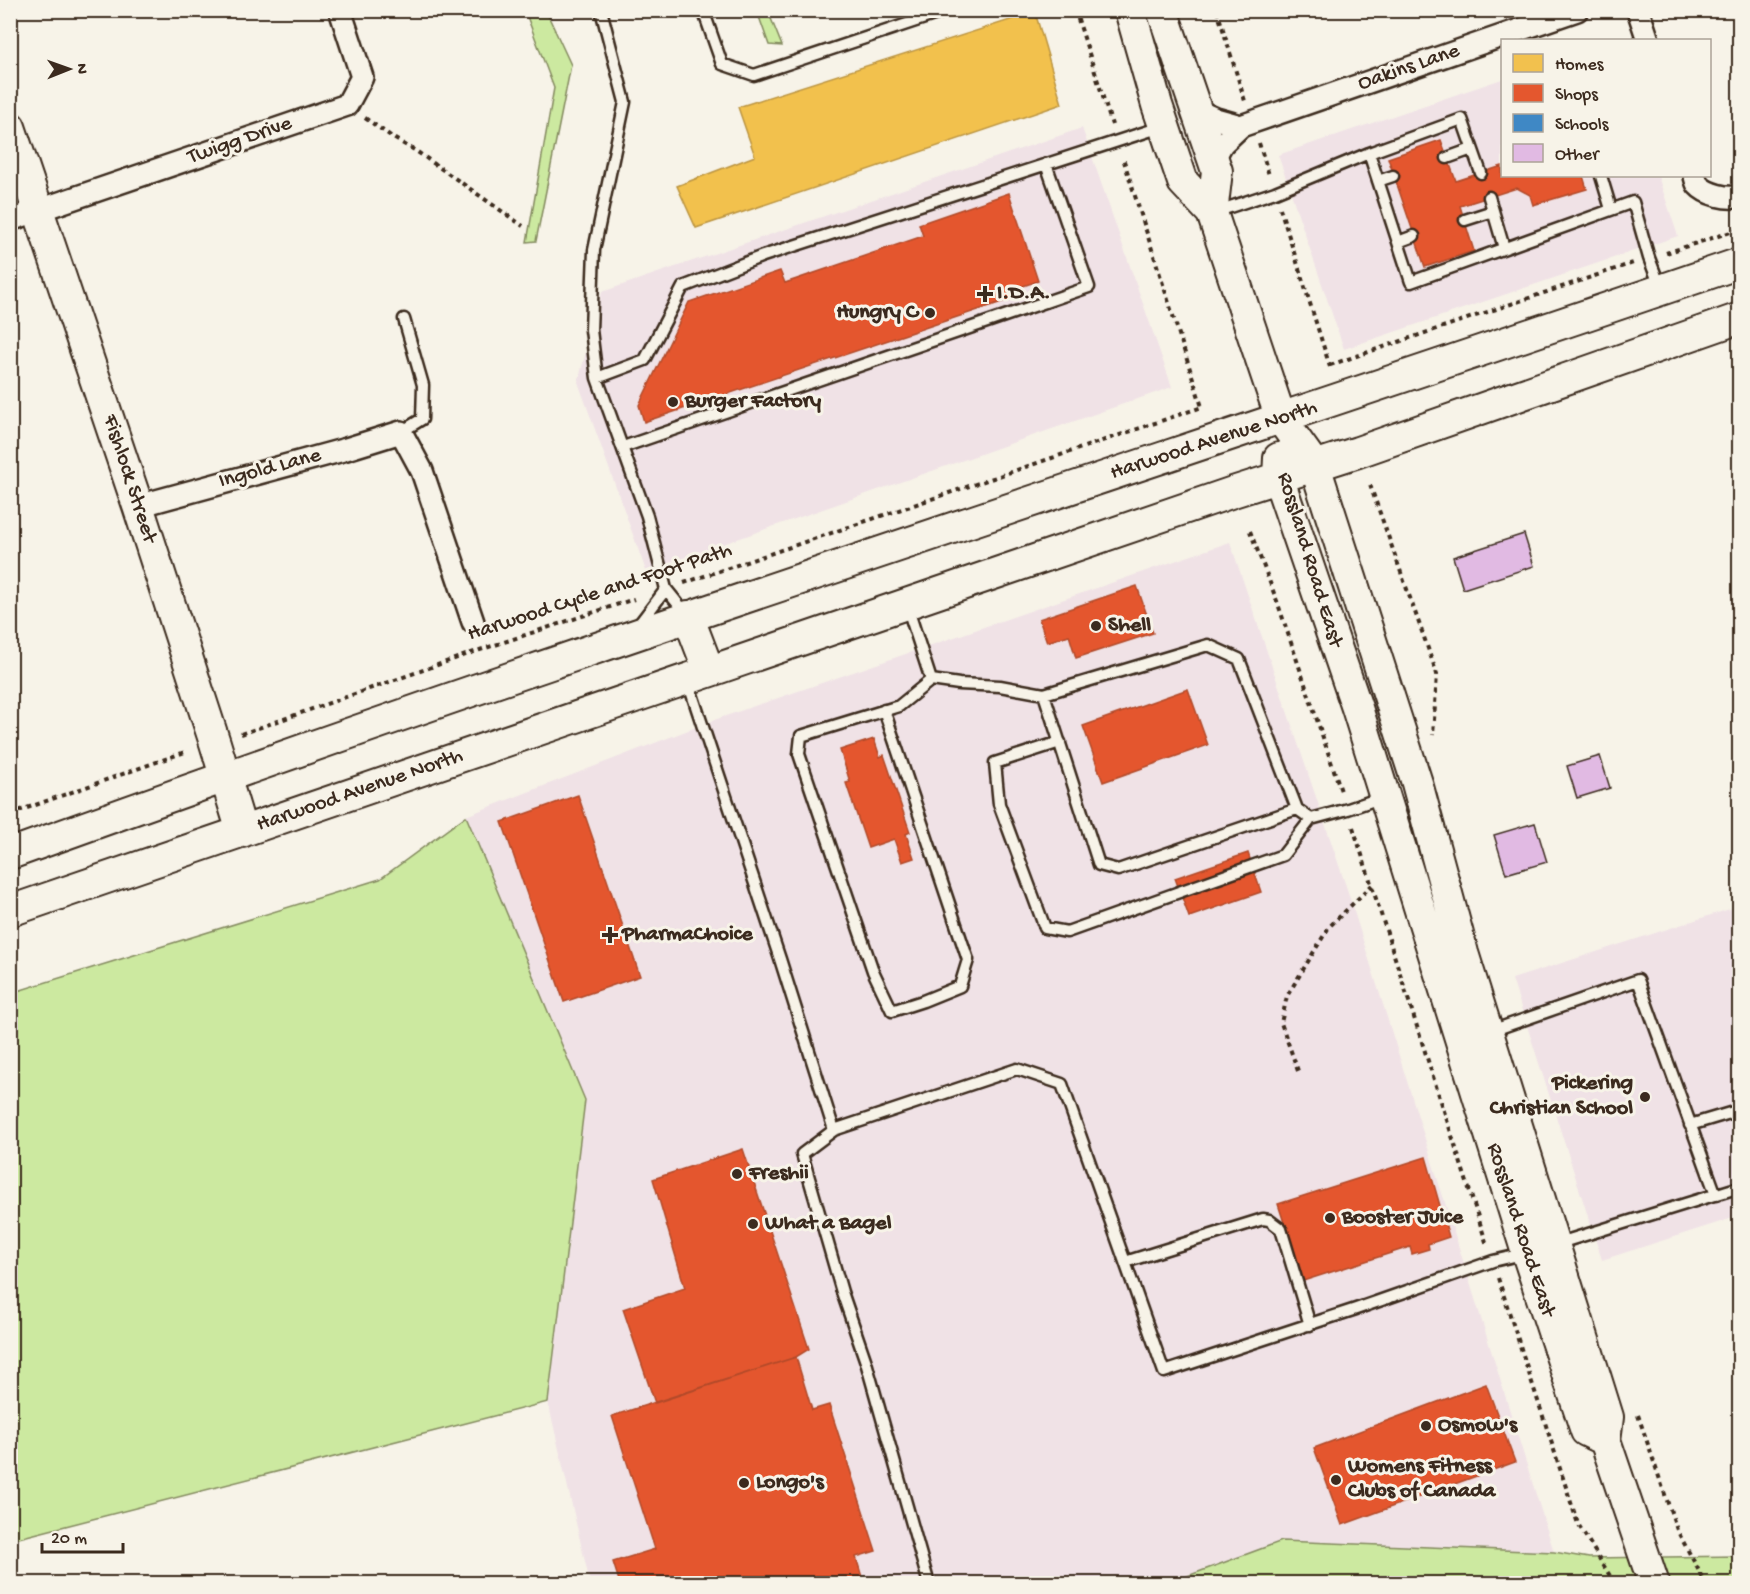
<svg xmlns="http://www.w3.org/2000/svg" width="1750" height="1594" font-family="'Gochi Hand',sans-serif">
  <rect width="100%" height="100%" fill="#f7f3e8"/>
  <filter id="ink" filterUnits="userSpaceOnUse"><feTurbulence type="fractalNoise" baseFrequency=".0167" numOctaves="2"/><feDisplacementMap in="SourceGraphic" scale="12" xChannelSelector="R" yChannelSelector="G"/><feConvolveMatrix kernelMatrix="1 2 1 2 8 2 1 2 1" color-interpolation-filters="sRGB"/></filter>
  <g filter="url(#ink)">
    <!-- built -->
    <path fill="#f0e2e6" d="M 1502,79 L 1502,176 L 1658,176 L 1678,236 L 1344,349 L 1278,155 Z
      M 1082,128 L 1172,387 L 646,571 L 578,382 L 602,292 Z
      M 1230,542 L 1347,889 L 1554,1552 L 1282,1541 L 1177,1583 L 590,1583 L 548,1402 L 584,1100 L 466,816 L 717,719 Z
      M 1739,906 L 1739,1216 L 1602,1260 L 1512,979 Z"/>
    <!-- green -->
    <path fill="#cce9a0" stroke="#848a5f" stroke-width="1.5" d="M 525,11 L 546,11 L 571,65 L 536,241 L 527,242 L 554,88 Z
      M 757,11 L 768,11 L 782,46 L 769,45 Z
      M 466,816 L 585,1100 L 548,1402 L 11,1540 L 11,993 L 380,879 Z
      M 1282,1541 L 1554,1552 L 1589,1558 L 1740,1556 L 1739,1584 L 1166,1584 Z"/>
    <!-- homes -->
    <path fill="#f2c14e" stroke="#bb9440" stroke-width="1.5" d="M 1035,12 L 1062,104 L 696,228 L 677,186 L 755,156 L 738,107 Z"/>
    <!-- shops -->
    <path fill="#e4572e" stroke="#b14a29" stroke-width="1.5" d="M 1441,140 L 1456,181 L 1502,166 L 1502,176 L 1583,176 L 1587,189 L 1533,205 L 1530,195 L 1517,188 L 1460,206 L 1474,251 L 1425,267 L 1388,158 Z
      M 1009,193 L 1038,281 L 1008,291 L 1011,299 L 644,422 L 639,405 L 689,302 L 780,271 L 785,283 L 923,236 L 919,224 Z
      M 1137,586 L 1153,633 L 1076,658 L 1069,635 L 1047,642 L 1039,619 Z
      M 1188,689 L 1208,745 L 1103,782 L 1083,726 Z
      M 874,739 L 880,757 L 884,755 L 910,832 L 906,834 L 914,858 L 902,862 L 894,839 L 868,848 L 846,783 L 850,782 L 840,750 Z
      M 578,795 L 640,976 L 564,1002 L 502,822 Z
      M 1248,853 L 1261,892 L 1189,917 L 1175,878 Z
      M 743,1149 L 809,1349 L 796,1357 L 655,1403 L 623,1309 L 685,1288 L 653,1179 Z
      M 1426,1157 L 1449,1237 L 1428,1244 L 1429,1249 L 1412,1254 L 1410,1247 L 1303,1281 L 1278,1204 Z
      M 796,1357 L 812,1410 L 829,1405 L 876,1551 L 856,1557 L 864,1584 L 620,1584 L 613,1562 L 655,1549 L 612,1416 Z
      M 1486,1384 L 1515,1462 L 1342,1525 L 1314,1448 Z"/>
    <!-- schools -->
    <path fill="#3f88c5" stroke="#3e6c93" stroke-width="1.5" d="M 1740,923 L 1740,1050 L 1733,1050 L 1735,952 L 1739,952 Z"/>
    <!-- building -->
    <path fill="#e1bae3" stroke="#3b2a1e" stroke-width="1.5" d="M 1524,534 L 1534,566 L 1463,589 L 1453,557 Z
      M 1600,756 L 1610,788 L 1577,798 L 1567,766 Z
      M 1535,823 L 1547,862 L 1506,874 L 1494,835 Z"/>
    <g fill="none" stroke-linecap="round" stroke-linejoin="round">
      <!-- lane casing -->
      <g stroke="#3b2a1e" stroke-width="15">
        <path id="lane" d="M 703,10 L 722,64 L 754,75 L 949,10
          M 1369,153 L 1462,119 L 1481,173
          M 1447,158 L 1472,149
          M 1601,176 L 1611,209
          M 1378,181 L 1393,176
          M 1489,197 L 1504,248
          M 1215,212 L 1275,192 L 1369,153 L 1411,282 L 1633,202 L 1649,258 L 1661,289
          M 1465,220 L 1493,211
          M 1398,242 L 1414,236
          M 597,378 L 591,330 L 594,250 L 625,102 L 601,10
          M 401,432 L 422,419 L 423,385 L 404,319
          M 623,447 L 1089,287 L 1046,164
          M 907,606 L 931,680 L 959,684 L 1000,686 L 1044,694 L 1208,645 L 1239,659 L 1297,809 L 1311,819 L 1348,809 L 1383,797
          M 687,615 L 666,589 L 647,516 L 597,378 L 645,360 L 683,287 L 763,256 L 1161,127
          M 637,627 L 666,589
          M 688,682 L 780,959 L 834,1130 L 1017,1069 L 1062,1084 L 1164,1372 L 1356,1309 L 1493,1261 L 1527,1253
          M 1044,694 L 1099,865 L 1118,870 L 1297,809
          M 884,710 L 968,960 L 960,986 L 923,1001 L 892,1011 L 873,971 L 799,754 L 801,736 L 899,706 L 931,680
          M 1060,742 L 995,763 L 999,804 L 1045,928 L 1067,932 L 1283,855 L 1311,819
          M 1488,1032 L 1638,980 L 1716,1195
          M 1690,1125 L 1740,1110
          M 834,1130 L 802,1154 L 842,1292 L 866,1362 L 929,1584
          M 1556,1244 L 1740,1187
          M 1125,1262 L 1263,1219 L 1269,1220 L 1281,1229 L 1310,1325"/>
      </g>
      <!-- street casing -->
      <g stroke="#3b2a1e" stroke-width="26">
        <path id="street" d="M 1638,10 L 1648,40
          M 1196,110 L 1216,119 L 1241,126
          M 1213,160 L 1222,144 L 1241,126 L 1577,10
          M 1695,176 C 1695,177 1697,184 1698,185 C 1706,194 1728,200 1740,196
          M 10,220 L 347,105 L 362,77 L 340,10
          M 138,506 L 343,450 L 401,432 L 422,471 L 473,622"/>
      </g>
      <!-- secondary casing -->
      <g stroke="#3b2a1e" stroke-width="34">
        <path id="secondary" d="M 1130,10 L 1157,105 L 1183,182 L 1212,213 L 1281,419 L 1315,466 L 1417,783 L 1463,953 L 1608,1417 L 1605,1440 L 1654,1584
          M 1162,10 L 1217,171 L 1212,213
          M 10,127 L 138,506 L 215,743 L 242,832
          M 1279,458 L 1278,477 L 1357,708 L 1527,1253 L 1586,1431 L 1605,1440
          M 688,616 L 709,671
          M 10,854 C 583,646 1163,460 1740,263
          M 10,911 L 1233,492 L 1358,452 L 1740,318"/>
      </g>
      <!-- path -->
      <path stroke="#3b2a1e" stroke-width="4" stroke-dasharray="4.5 4.5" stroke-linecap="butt" d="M 1075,10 L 1112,125
        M 1217,10 L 1245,101
        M 365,118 L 395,139 L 416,151 L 523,226
        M 1259,143 L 1269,175
        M 1280,208 L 1330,367
        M 1666,253 L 1740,229
        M 1330,365 L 1633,263
        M 1370,485 L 1437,674 L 1433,735
        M 1250,531 L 1277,601 L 1342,794
        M 684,583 L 1202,407 L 1123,158
        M 241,734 L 480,650 L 634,599
        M 10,814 L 188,751
        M 1353,827 L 1487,1245
        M 1298,1071 L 1281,1023 L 1287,996 L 1329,927 L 1372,885
        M 1498,1278 L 1578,1524 L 1615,1584
        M 1638,1415 L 1677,1530 L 1706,1584"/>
      <!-- lane -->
      <use href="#lane" stroke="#f7f3e8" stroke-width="10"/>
      <!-- street -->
      <use href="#street" stroke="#f7f3e8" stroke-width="21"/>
      <!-- secondary -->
      <use href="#secondary" stroke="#f7f3e8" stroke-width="30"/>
    </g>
  </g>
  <!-- markers -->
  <g fill="#3b2a1e" stroke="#f7f3e8" stroke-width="2">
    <path d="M982 285h6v6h6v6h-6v6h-6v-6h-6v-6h6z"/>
    <circle cx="930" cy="313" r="6"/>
    <circle cx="673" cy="402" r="6"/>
    <circle cx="1096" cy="626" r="6"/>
    <path d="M607 926h6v6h6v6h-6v6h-6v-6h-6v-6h6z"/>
    <circle cx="1645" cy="1097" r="6"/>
    <circle cx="737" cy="1174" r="6"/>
    <circle cx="1330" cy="1218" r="6"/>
    <circle cx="753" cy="1224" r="6"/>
    <circle cx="1426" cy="1426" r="6"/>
    <circle cx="1336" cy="1480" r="6"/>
    <circle cx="744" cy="1483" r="6"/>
  </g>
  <g text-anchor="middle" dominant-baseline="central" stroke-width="6" stroke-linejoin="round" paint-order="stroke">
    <!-- street labels -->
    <g font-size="22" fill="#3b2a1e" stroke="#f7f3e8">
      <text transform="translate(1409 68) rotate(-19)">Oakins Lane</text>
      <text transform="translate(240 141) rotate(-19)">Twigg Drive</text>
      <text transform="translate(1214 441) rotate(-18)">Harwood Avenue North</text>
      <text transform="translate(270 469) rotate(-15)">Ingold Lane</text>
      <text transform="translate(129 479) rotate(72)">Fishlock Street</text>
      <text transform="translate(1309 560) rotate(73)">Rossland Road East</text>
      <text transform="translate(600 593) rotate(-18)">Harwood Cycle and Foot Path</text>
      <text transform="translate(360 791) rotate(-19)">Harwood Avenue North</text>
      <text transform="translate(1520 1230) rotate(72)">Rossland Road East</text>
    </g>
    <!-- poi labels -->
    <g font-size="22" font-weight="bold" fill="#3b2a1e" stroke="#f7f3e8" text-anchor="start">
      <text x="997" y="294">I.D.A.</text>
      <text x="918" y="313" text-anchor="end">Hungry C</text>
      <text x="685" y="402">Burger Factory</text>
      <text x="1108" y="626">Shell</text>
      <text x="622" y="935">PharmaChoice</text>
      <text x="1633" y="1084" text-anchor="end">Pickering<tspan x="1633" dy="25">Christian School</tspan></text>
      <text x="749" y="1174">Freshii</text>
      <text x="1342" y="1218">Booster Juice</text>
      <text x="765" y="1224">What a Bagel</text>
      <text x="1438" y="1426">Osmow's</text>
      <text x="1348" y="1467">Womens Fitness<tspan x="1348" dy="25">Clubs of Canada</tspan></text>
      <text x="756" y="1483">Longo's</text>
    </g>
  </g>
  <!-- margin -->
  <rect width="1750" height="1594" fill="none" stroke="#f7f3e8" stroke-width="36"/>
  <rect x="18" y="18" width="1714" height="1558" fill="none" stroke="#3b2a1e" stroke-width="2" filter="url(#ink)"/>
  <!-- legend -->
  <rect x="1501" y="39" width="210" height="138" fill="#f7f3e8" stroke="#aca397" stroke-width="1.5"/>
  <rect x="1513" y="54" width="30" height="18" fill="#f2c14e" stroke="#aca397" stroke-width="1.5"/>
  <text x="1555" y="69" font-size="18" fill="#3b2a1e">Homes</text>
  <rect x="1513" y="84" width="30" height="18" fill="#e4572e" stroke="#aca397" stroke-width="1.5"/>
  <text x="1555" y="99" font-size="18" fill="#3b2a1e">Shops</text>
  <rect x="1513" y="114" width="30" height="18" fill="#3f88c5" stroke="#aca397" stroke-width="1.5"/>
  <text x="1555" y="129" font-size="18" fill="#3b2a1e">Schools</text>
  <rect x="1513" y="144" width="30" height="18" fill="#e1bae3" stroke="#aca397" stroke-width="1.5"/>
  <text x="1555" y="159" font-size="18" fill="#3b2a1e">Other</text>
  <!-- north arrow -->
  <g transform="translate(69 69) rotate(89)" stroke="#f7f3e8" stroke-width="4.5" paint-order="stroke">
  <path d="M0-4.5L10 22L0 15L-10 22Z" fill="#3b2a1e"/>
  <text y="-9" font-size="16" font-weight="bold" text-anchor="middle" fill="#3b2a1e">N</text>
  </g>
  <!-- scale -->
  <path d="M42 1543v9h81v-9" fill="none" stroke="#3b2a1e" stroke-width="3"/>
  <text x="51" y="1543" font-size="18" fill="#3b2a1e" stroke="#f7f3e8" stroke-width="4.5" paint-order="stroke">20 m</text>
</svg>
